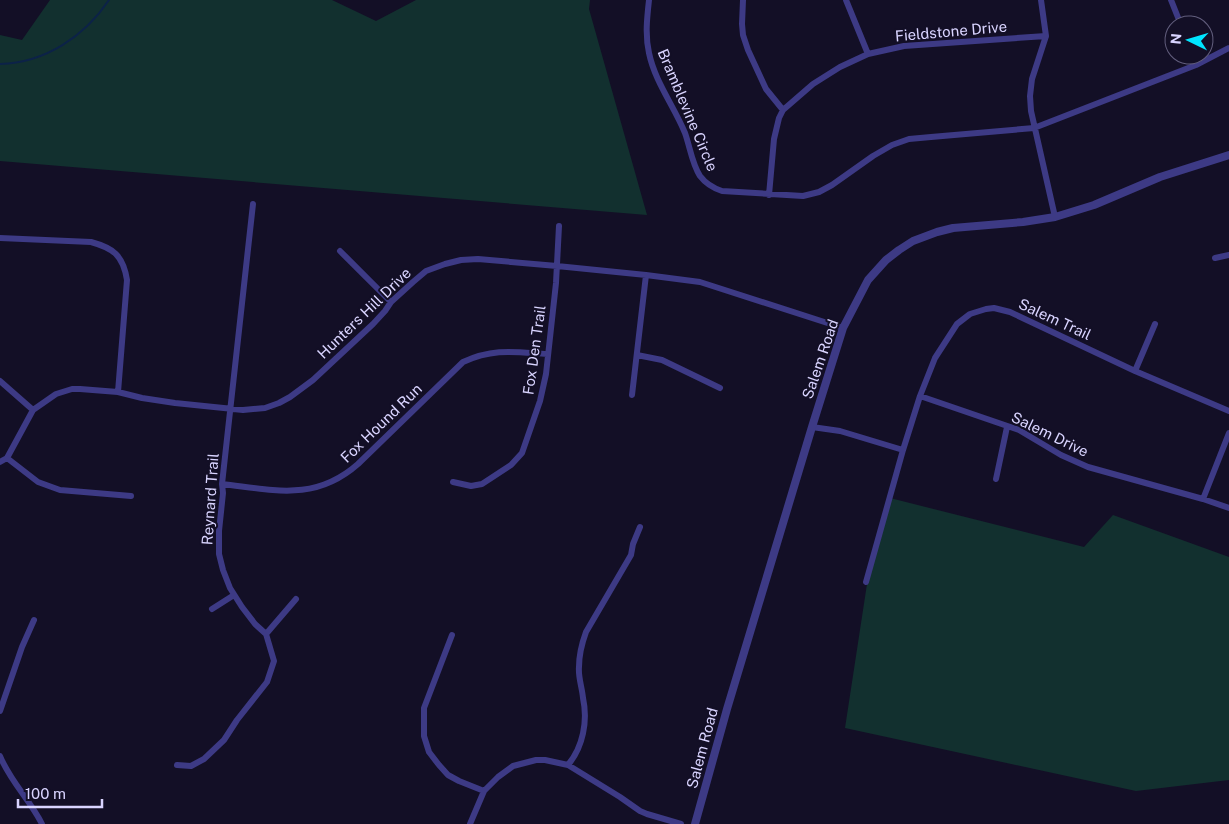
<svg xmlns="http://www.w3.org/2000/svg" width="1229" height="824" font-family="'Public Sans',sans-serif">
  <rect width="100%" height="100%" fill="#130f26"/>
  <!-- green -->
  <path fill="#12302f" d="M 50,0 L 332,0 L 376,21 L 416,0 L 590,0 L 589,9 L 647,215 L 0,161 L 0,35 L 22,40 Z
    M 890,498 L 1084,547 L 1113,515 L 1229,557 L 1229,780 L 1136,791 L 845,728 L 867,584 Z"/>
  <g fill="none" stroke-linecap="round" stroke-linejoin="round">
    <!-- stream -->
    <path stroke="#0c2248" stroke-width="2" d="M 0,64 C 45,63 85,36 109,0"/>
    <!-- minor -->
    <path stroke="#3d3a85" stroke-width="6" d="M 649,0 C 647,18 645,35 649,53 C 655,82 674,106 685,133 C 690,147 692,164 700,176 C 706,184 713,188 722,191 L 803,196 L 819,192 L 832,185 L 873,156 L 892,145 L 909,139 L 931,137 L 1034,128 L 1196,65 L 1229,48
      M 743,0 L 742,24 L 743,35 L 748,50 L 766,89 L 783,110
      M 846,0 L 868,54
      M 1041,0 L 1046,36 L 1032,79 L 1030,96 L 1031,111 L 1055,217
      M 1171,0 L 1181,25
      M 1192,55 L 1196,65
      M 769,195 L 774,139 L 779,118 L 783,110 L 813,84 L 840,67 L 868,54 L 904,46 L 1046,36
      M 0,238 L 91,242 C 113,248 123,255 127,280 L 118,392
      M 340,251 L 391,302
      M 1215,258 L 1229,255
      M 637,355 L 662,360 L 720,388
      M 1135,371 L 1155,324
      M 0,381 L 33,410
      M 632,395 L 646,275
      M 920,396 L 1019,430 L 1061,455 L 1088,467 L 1203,499 L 1229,508
      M 812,427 L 840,431 L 903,450
      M 7,458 L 38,482 L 60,490 L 131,496
      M 0,462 L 7,458 L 33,410 L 56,394 L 72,389 L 80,389 L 118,392 L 142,398 L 175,403 L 243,410 L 265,408 L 279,403 L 290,397 L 313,380 L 373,324 L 385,311 L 391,302 L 413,282 L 426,271 L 445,264 L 461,260 L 478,259 L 557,266 L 646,275 L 700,282 L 843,328
      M 996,479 L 1007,427
      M 453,482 L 471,486 L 482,484 L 511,465 L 522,453 L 540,401 L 546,374 L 556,283 L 559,226
      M 222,484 C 274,490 315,502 358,464 L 463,362 C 494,348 514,352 547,354
      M 1203,499 L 1229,433
      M 866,582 L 903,450 L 920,396 L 935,358 L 957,324 L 970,314 L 986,309 L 994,308 L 1010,312 L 1135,371 L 1229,411
      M 212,609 L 234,595
      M 266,634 L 296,599
      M 452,635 L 424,708 L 424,736 L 429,752 L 439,765 L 448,775 L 459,781 L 484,791
      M 0,711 L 22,647 L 34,620
      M 0,756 C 10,781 30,800 42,824
      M 177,765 L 191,766 L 204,759 L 224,740 L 237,720 L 267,682 L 274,661 L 266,634 L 255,624 L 242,607 L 230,588 L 223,570 L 219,554 L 219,531 L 223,493 L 222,484 L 253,204
      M 568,765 C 583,747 588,721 583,698 C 582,687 578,677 579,667 C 579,655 582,643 586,632 L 631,555 L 633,544 L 640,527
      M 470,824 L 484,791 L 498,777 L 513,766 L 536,760 L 545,760 L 568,765 L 620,797 L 640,811 L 647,814 L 681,824"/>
    <!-- tertiary -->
    <path stroke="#3d3a85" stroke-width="8" d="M 695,824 L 727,709 L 812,427 L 843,328 L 868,280 L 886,260 L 899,250 L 913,241 L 937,232 L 953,228 L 1023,222 L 1055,217 L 1094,205 L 1160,177 L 1229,155"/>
  </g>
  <g text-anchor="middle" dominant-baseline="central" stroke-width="4" stroke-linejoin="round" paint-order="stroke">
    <!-- street labels -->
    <g font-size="15" fill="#d9d4ff" stroke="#130f26">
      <text transform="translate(951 31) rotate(-5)">Fieldstone Drive</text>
      <text transform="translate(688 110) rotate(67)">Bramblevine Circle</text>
      <text transform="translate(364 313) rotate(-44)">Hunters Hill Drive</text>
      <text transform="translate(1055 319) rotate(25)">Salem Trail</text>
      <text transform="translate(534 350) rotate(-82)">Fox Den Trail</text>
      <text transform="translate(820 359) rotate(-71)">Salem Road</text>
      <text transform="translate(381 423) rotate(-44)">Fox Hound Run</text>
      <text transform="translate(1050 434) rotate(26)">Salem Drive</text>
      <text transform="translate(210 499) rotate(-86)">Reynard Trail</text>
      <text transform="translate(702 748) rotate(-75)">Salem Road</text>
    </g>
  </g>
  <!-- north arrow -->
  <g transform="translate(1189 40) rotate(275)"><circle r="24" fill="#130f26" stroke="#625e7d"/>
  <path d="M0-4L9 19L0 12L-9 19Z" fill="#00e5ff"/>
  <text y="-8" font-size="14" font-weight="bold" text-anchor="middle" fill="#d9d4ff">N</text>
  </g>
  <!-- scale -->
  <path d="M18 799v8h84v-8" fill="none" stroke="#d9d4ff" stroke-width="2.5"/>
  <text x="25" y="799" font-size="15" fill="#d9d4ff" stroke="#130f26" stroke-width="4" paint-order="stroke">100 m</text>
</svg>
